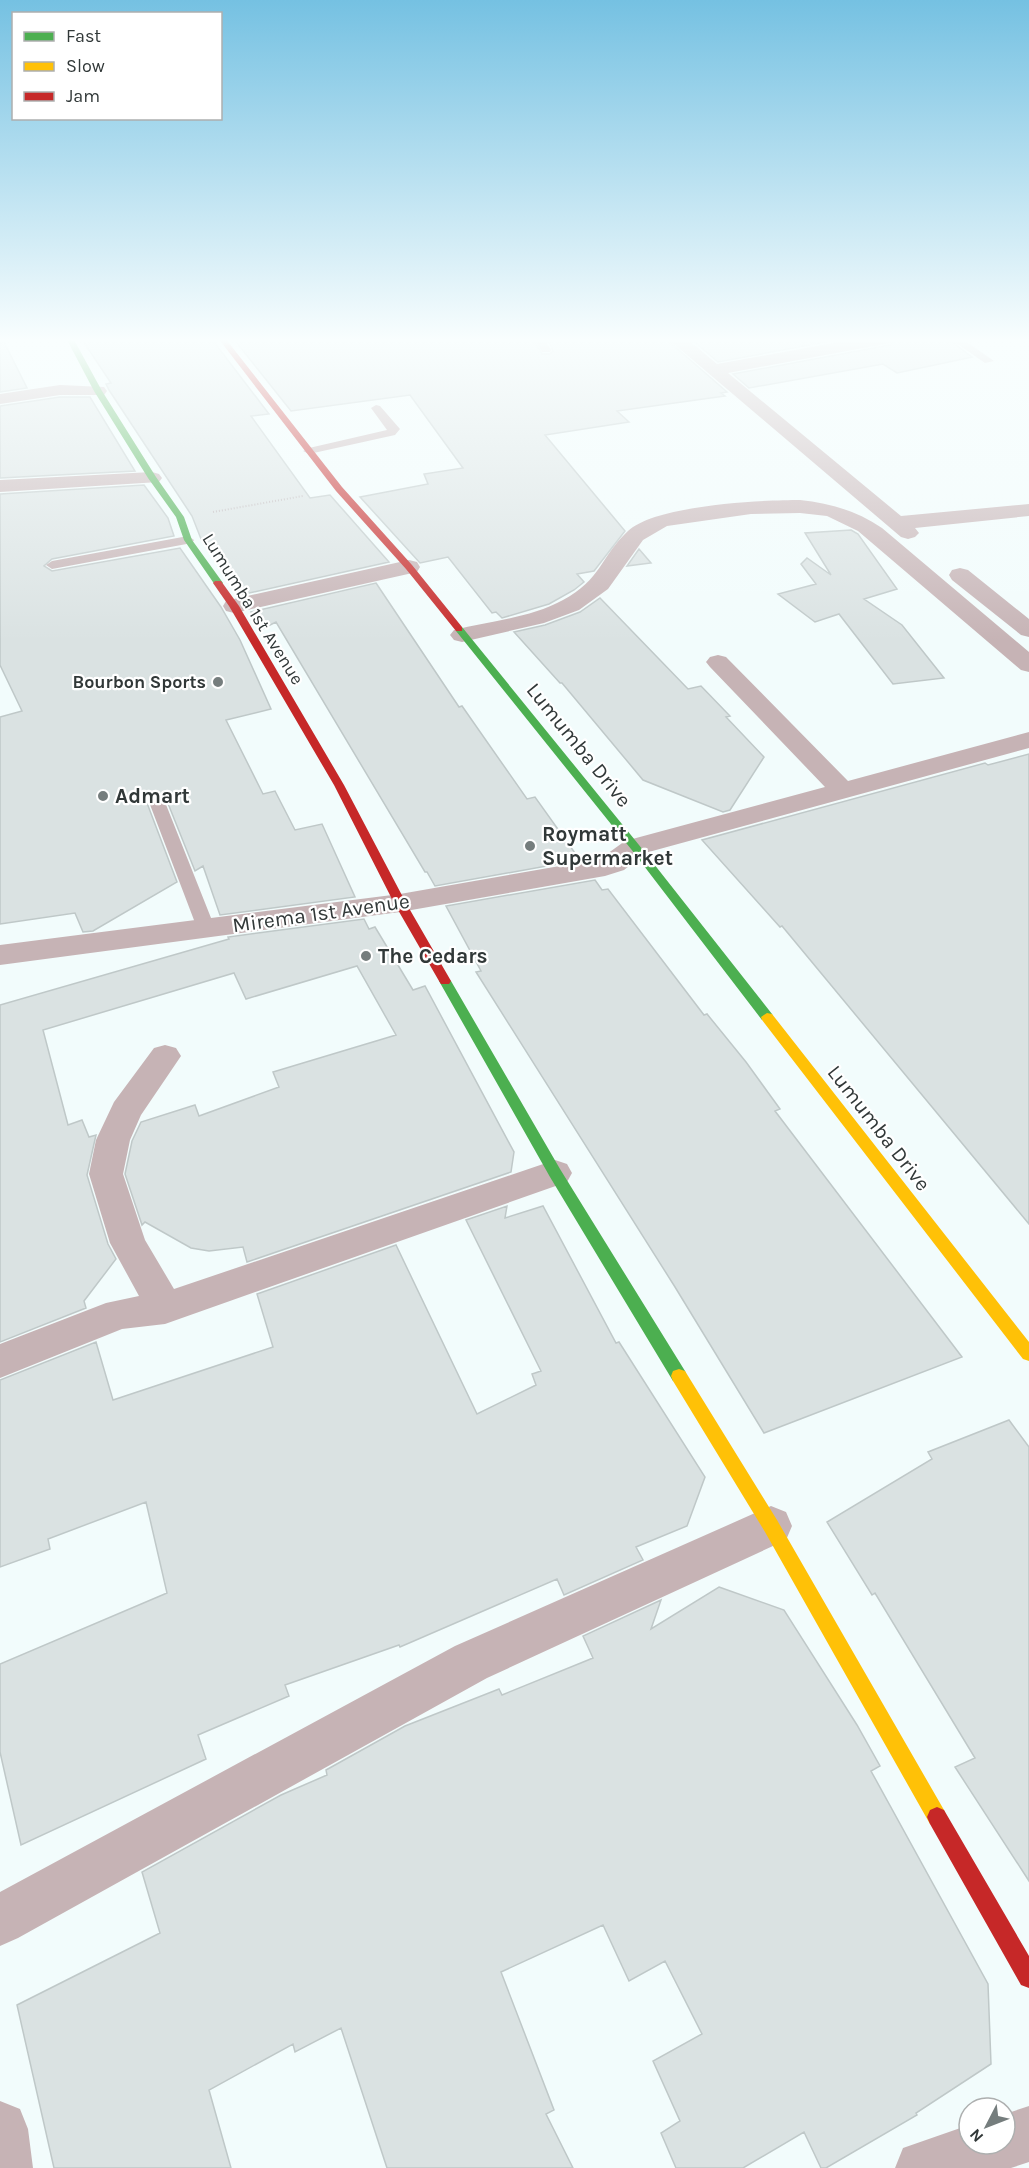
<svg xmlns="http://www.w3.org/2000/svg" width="1029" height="2168" font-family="Karla,sans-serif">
  <rect width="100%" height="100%" fill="#f2fcfc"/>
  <!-- building -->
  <path fill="#dae2e2" stroke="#bfc8c8" stroke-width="1.5" d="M 0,338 L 2,338 L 27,388 L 0,392 Z
    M 81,338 L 211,338 L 269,414 L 251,416 L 310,498 L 330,495 L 389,562 L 240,595 L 201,539 L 192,516 L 109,390 L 106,384 L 111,383 Z
    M 233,338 L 532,338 L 542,354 L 550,354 L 553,351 L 547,338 L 665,338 L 727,392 L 721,393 L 725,396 L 617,411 L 629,422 L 545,435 L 625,531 L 594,571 L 577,574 L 584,582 L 574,590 L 549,604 L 502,618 L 496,612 L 492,613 L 448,557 L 420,563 L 360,497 L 428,484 L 424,474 L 463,468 L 410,395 L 291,411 Z
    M 690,338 L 847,338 L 718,362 Z
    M 900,338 L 947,338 L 972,357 L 897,373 L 883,364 L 749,388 L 733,374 L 890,345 Z
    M 60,397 L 90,397 L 135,471 L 0,478 L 0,406 Z
    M 144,485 L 168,518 L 174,536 L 52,559 L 44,566 L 52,571 L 180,548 L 221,607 L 240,640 L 271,709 L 226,720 L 263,794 L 275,791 L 295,830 L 322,824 L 355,897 L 220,915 L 203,866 L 195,871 L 167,801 L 156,795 L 147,803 L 177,882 L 93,931 L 83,932 L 75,913 L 0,924 L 0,717 L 22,711 L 0,665 L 0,494 Z
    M 851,530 L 858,534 L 897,589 L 864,599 L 902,625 L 944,678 L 893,684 L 839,614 L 815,622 L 778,594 L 816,584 L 801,564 L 807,558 L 831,575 L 805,533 Z
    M 639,549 L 651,563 L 627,566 Z
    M 376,583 L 459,707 L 462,706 L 527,799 L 535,797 L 580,860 L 435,886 L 427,872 L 425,872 L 276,622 L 262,629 L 251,612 Z
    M 600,598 L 688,689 L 701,686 L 730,716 L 726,717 L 764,757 L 730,810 L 723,812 L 643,780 L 562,683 L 560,683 L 514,632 L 545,625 L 580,612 Z
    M 1029,754 L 1029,1224 L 782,926 L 780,927 L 702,840 L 985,763 L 988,765 Z
    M 595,880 L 602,890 L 608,889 L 704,1015 L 707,1014 L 746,1062 L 780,1109 L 775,1111 L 962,1357 L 764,1433 L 675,1287 L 476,972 L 481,971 L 446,906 Z
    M 364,919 L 369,929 L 375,927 L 413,990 L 425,986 L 514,1152 L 511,1172 L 247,1262 L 243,1247 L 209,1251 L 191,1248 L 145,1222 L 142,1225 L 125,1174 L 132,1141 L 141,1122 L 195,1105 L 199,1116 L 279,1087 L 273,1072 L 396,1035 L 357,966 L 246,999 L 234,973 L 43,1030 L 68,1125 L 82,1120 L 89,1137 L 96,1135 L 87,1175 L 108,1244 L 116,1259 L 84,1301 L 86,1308 L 0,1342 L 0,1005 L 229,939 L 228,937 Z
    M 507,1206 L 505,1218 L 543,1206 L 616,1343 L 619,1342 L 705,1477 L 687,1526 L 636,1547 L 643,1560 L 564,1595 L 557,1579 L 400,1647 L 399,1645 L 285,1685 L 289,1696 L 198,1735 L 206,1759 L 21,1845 L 0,1752 L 0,1664 L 167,1593 L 146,1502 L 48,1539 L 50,1549 L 0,1567 L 0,1380 L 96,1342 L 113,1400 L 273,1347 L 257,1294 L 396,1245 L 477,1414 L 536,1385 L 532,1374 L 541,1371 L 466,1220 Z
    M 1009,1420 L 1029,1447 L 1029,1881 L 955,1767 L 975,1758 L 875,1593 L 872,1595 L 827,1522 L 932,1459 L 928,1452 Z
    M 719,1587 L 784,1610 L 857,1725 L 880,1766 L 871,1771 L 988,1984 L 991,2064 L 916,2113 L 917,2115 L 826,2168 L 821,2168 L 804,2132 L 743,2168 L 676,2168 L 661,2133 L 680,2121 L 653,2061 L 702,2034 L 665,1961 L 629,1981 L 603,1925 L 501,1972 L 554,2110 L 546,2114 L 573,2168 L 387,2168 L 341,2028 L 295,2052 L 293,2044 L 209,2090 L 231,2168 L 54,2168 L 17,2005 L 160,1933 L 142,1872 L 281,1795 L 327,1775 L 326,1770 L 405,1726 L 499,1689 L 502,1695 L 593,1658 L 583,1636 L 661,1600 L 651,1629 Z"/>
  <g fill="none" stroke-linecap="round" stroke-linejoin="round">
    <!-- path -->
    <path stroke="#beb7b9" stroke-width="2" stroke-dasharray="1 2" stroke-linecap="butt" d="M 213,512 L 303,496"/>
    <!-- lane -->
    <path fill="#c6b3b5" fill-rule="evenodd" d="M 534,338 L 544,338 L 551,350 L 550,352 L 542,352 Z
      M 949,338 L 961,338 L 994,361 L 985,363 Z
      M 376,405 L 380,406 L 400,429 L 395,435 L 309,454 L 303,451 L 309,448 L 387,430 L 371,408 Z
      M 188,536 L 194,540 L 192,543 L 52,569 L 46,565 L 52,561 Z
      M 157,797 L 165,802 L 215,928 L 212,932 L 200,932 L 197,928 L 149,802 Z"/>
    <!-- street -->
    <path fill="#c6b3b5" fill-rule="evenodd" d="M 667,338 L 686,338 L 717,364 L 861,338 L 898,338 L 890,343 L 728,373 L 901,516 L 1029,504 L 1029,516 L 915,528 L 919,533 L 915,537 L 908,539 L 901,537 Z
      M 60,385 L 104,387 L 107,391 L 104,395 L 60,395 L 0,404 L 0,394 Z
      M 152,472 L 159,474 L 162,478 L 159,482 L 0,492 L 0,480 Z
      M 800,500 C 830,503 857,511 882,528 L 1029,652 L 1029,672 L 1021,670 L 858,531 L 827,516 L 800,513 L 751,514 L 667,526 L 643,540 L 608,589 L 579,610 L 544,623 L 462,642 L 454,640 L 450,635 L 454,630 C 490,621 530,618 563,600 C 601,580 601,556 628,531 C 656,505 761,500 800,500 Z
      M 409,560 L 417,562 L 420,567 L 417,572 L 234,613 L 226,611 L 223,606 L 226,601 L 234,599 Z
      M 960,568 L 968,570 L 1029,619 L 1029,637 L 1021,635 L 952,580 L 949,575 L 952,570 Z
      M 718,655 L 726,657 L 848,781 L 1029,732 L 1029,748 L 645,853 L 624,870 L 605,876 L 400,912 L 0,965 L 0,945 L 400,894 L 600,859 L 625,841 L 825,787 L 710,667 L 706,662 L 710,657 Z
      M 165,1045 L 176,1048 L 181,1056 L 141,1115 L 130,1140 L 123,1174 L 145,1240 L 174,1289 L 555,1160 L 567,1164 L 572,1173 L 567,1182 L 165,1324 L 122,1329 L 0,1378 L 0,1344 L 106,1303 L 139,1296 L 110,1243 L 89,1174 L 96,1140 L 114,1102 L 154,1048 Z
      M 771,1506 L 786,1512 L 792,1526 L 786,1540 L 487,1678 L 18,1938 L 0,1946 L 0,1892 L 455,1646 Z
      M 0,2101 L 20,2109 L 28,2129 L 33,2168 L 0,2168 Z
      M 1029,2106 L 1029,2162 L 1011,2168 L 895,2168 L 903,2148 L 969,2125 L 969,2144 L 1005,2144 L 1005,2114 Z"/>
    <!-- fast -->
    <path fill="#4caf50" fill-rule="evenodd" d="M 66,338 L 73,338 L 102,391 L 156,477 L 184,517 L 192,540 L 223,583 L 221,585 L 215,585 L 184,540 L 176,517 L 148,478 L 94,391 Z
      M 456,627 L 462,627 L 639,845 L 772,1014 L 773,1017 L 772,1020 L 762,1020 L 631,849 L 456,631 Z
      M 445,977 L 451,981 L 560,1169 L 685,1371 L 687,1376 L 685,1381 L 679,1383 L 673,1381 L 550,1177 L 439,981 Z"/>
    <!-- slow -->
    <path fill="#ffc107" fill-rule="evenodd" d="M 767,1013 L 772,1014 L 1029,1342 L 1029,1361 L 1023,1359 L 762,1020 L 761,1017 Z
      M 679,1369 L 685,1371 L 777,1520 L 944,1810 L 947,1817 L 944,1824 L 937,1827 L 930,1824 L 765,1532 L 673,1381 L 671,1376 L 673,1371 Z"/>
    <!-- jam -->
    <path fill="#c62828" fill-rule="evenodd" d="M 218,338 L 225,338 L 342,487 L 412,565 L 462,627 L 462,631 L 456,631 L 406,569 L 336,491 Z
      M 215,581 L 221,581 L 239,606 L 344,785 L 406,903 L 451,981 L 449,984 L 441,984 L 439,981 L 394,903 L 334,785 L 229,606 L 213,583 Z
      M 937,1807 L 944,1810 L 1029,1956 L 1029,1988 L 1021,1985 L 930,1824 L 927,1817 L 930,1810 Z"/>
  </g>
  <!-- sky -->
  <linearGradient id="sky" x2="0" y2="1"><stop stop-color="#75c1e2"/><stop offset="0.53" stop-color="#f9fefe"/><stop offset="1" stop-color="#f9fefe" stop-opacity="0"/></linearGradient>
  <rect width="1029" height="642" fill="url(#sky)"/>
  <!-- markers -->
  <g fill="#757d7d" stroke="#fff" stroke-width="2">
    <circle cx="218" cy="682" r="6"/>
    <circle cx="103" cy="796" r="6"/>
    <circle cx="530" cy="846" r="6"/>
    <circle cx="366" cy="956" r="6"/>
  </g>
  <g text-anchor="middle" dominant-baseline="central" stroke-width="4.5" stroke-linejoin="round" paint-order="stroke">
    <!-- far-street labels -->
    <g font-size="18" fill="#313838" stroke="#fff">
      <text transform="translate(253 609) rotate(58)">Lumumba 1st Avenue</text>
    </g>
    <!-- far-poi labels -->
    <g font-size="18" font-weight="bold" fill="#313838" stroke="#fff" text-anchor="end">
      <text x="206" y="682">Bourbon Sports</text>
    </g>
    <!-- street labels -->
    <g font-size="21" fill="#313838" stroke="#fff">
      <text transform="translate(579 745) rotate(51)">Lumumba Drive</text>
      <text transform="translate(321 913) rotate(-8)">Mirema 1st Avenue</text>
      <text transform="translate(879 1128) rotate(52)">Lumumba Drive</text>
    </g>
    <!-- poi labels -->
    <g font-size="21" font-weight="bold" fill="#313838" stroke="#fff" text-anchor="start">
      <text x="115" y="796">Admart</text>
      <text x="542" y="834">Roymatt<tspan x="542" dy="24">Supermarket</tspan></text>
      <text x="378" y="956">The Cedars</text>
    </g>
  </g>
  <!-- legend -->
  <rect x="12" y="12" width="210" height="108" fill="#ffffff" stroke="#adafaf" stroke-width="1.5"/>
  <rect x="24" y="32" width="30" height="9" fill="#4caf50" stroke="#adafaf" stroke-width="1.5"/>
  <text x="66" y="42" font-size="18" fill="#313838">Fast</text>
  <rect x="24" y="62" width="30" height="9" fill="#ffc107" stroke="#adafaf" stroke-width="1.5"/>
  <text x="66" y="72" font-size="18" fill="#313838">Slow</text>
  <rect x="24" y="92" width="30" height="9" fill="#c62828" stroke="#adafaf" stroke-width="1.5"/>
  <text x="66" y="102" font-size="18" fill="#313838">Jam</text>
  <!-- north arrow -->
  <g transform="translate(987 2126) rotate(228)"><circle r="28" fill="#ffffff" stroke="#adafaf" stroke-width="1.5"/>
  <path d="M0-4.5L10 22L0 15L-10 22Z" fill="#757d7d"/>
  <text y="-9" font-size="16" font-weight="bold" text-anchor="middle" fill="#313838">N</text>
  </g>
</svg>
